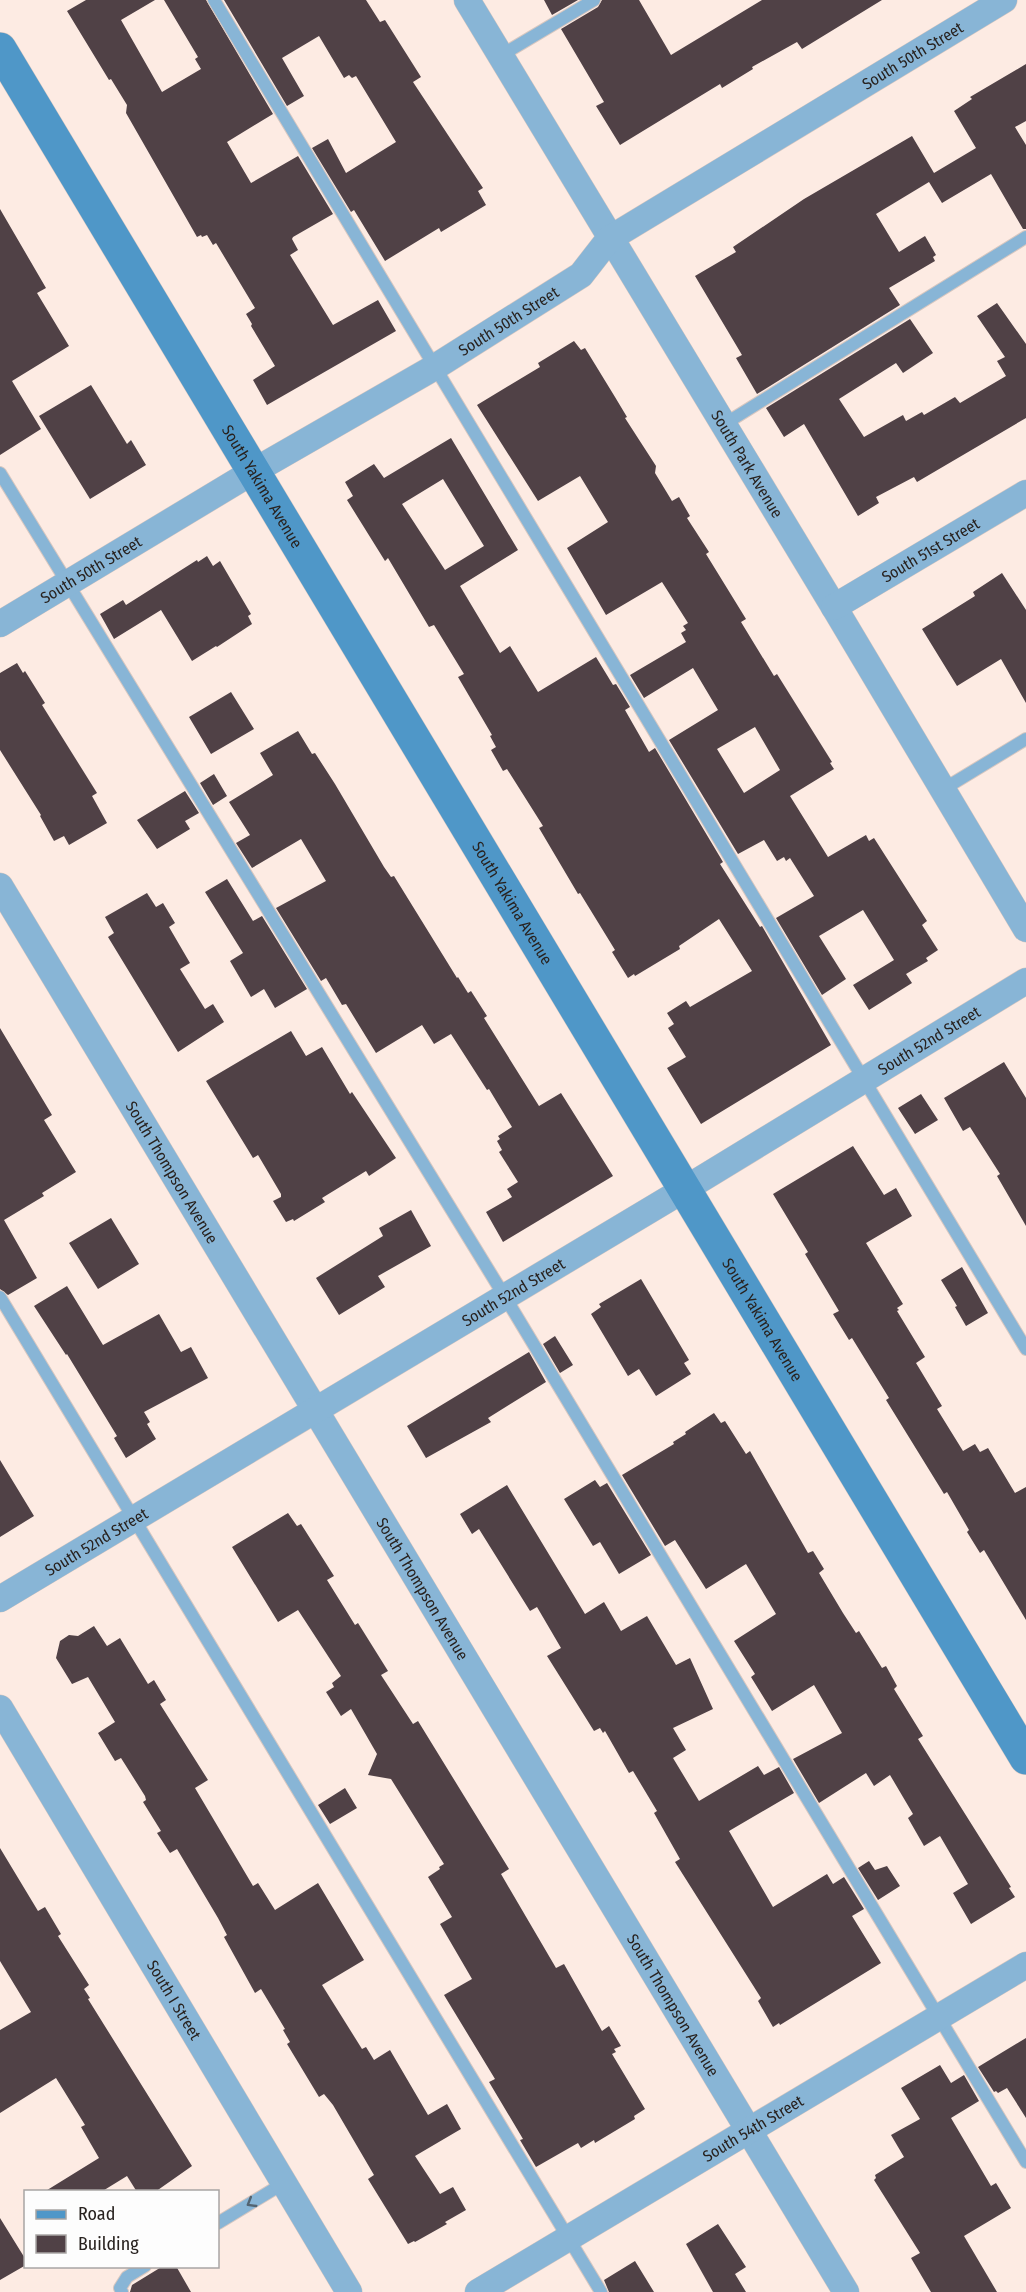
<svg xmlns="http://www.w3.org/2000/svg" width="1026" height="2292" font-family="'Fira Sans Condensed',sans-serif">
  <rect width="100%" height="100%" fill="#fdebe3"/>
  <!-- building -->
  <path fill="#504146" fill-rule="evenodd" d="M 86,0 L 155,0 L 121,20 L 162,92 L 201,69 L 195,59 L 198,57 L 164,0 L 206,0 L 273,114 L 227,142 L 251,183 L 298,156 L 333,214 L 293,237 L 292,239 L 298,250 L 290,255 L 333,325 L 378,300 L 396,331 L 267,405 L 253,380 L 275,366 L 251,326 L 252,324 L 246,314 L 255,308 L 216,243 L 213,245 L 207,235 L 202,237 L 201,235 L 197,237 L 126,113 L 127,105 L 111,79 L 109,80 L 67,11 Z
    M 224,0 L 366,0 L 380,22 L 385,20 L 421,77 L 413,82 L 483,188 L 478,191 L 486,205 L 441,232 L 439,228 L 385,261 L 354,210 L 351,212 L 312,148 L 328,139 L 346,173 L 396,142 L 356,76 L 352,78 L 349,75 L 344,78 L 319,36 L 282,58 L 304,96 L 287,106 Z
    M 544,0 L 578,0 L 552,15 Z
    M 602,0 L 639,0 L 671,55 L 762,0 L 882,0 L 802,49 L 797,42 L 752,67 L 753,69 L 722,88 L 720,84 L 620,145 L 596,106 L 604,102 L 561,29 L 598,7 Z
    M 1026,64 L 1026,121 L 1015,127 L 1026,145 L 1026,229 L 1023,229 L 991,174 L 942,203 L 929,182 L 876,214 L 899,252 L 925,236 L 936,255 L 933,257 L 935,261 L 889,288 L 900,305 L 757,394 L 736,358 L 742,355 L 695,276 L 736,252 L 733,247 L 804,199 L 912,136 L 934,173 L 976,148 L 954,111 L 972,99 L 970,97 Z
    M 0,209 L 46,288 L 37,293 L 69,346 L 12,381 L 41,429 L 0,455 Z
    M 997,303 L 1026,344 L 1026,418 L 917,482 L 914,477 L 876,497 L 879,503 L 858,516 L 804,424 L 784,437 L 766,408 L 910,319 L 933,353 L 903,373 L 896,363 L 839,399 L 864,437 L 903,415 L 906,421 L 922,412 L 924,415 L 955,397 L 960,403 L 1006,376 L 997,361 L 1005,357 L 977,316 Z
    M 574,341 L 581,350 L 585,348 L 615,397 L 627,417 L 625,418 L 656,466 L 655,473 L 672,501 L 679,497 L 690,516 L 687,518 L 709,552 L 706,554 L 746,619 L 741,622 L 774,676 L 777,674 L 832,762 L 830,763 L 834,769 L 790,796 L 828,857 L 866,835 L 869,841 L 874,838 L 927,921 L 922,925 L 938,950 L 926,958 L 928,961 L 906,974 L 912,983 L 869,1010 L 853,985 L 894,960 L 863,910 L 819,936 L 846,979 L 822,995 L 776,918 L 814,896 L 790,858 L 786,861 L 784,857 L 777,861 L 764,840 L 738,854 L 669,740 L 718,710 L 693,668 L 644,698 L 630,675 L 686,642 L 681,633 L 686,630 L 683,626 L 688,623 L 662,582 L 606,615 L 567,548 L 608,522 L 580,476 L 538,501 L 477,405 L 540,367 L 538,363 ZM 755,727 L 780,770 L 744,793 L 717,749 Z
    M 91,385 L 127,444 L 131,440 L 146,465 L 90,499 L 39,416 Z
    M 451,438 L 518,550 L 460,586 L 500,653 L 510,646 L 538,692 L 596,657 L 613,685 L 616,684 L 630,707 L 625,710 L 649,752 L 655,748 L 723,862 L 720,864 L 760,927 L 762,926 L 831,1045 L 701,1124 L 667,1068 L 686,1057 L 668,1028 L 674,1024 L 667,1013 L 686,1001 L 690,1007 L 752,971 L 719,919 L 679,946 L 680,949 L 635,976 L 634,974 L 628,978 L 612,952 L 615,950 L 580,893 L 578,894 L 539,828 L 543,826 L 507,769 L 503,771 L 491,750 L 496,747 L 490,736 L 492,735 L 458,677 L 464,674 L 434,625 L 429,627 L 388,558 L 385,561 L 347,500 L 353,496 L 345,482 L 374,464 L 384,478 ZM 443,479 L 484,546 L 445,570 L 402,504 Z
    M 207,556 L 213,566 L 220,561 L 251,614 L 248,616 L 252,624 L 217,647 L 216,646 L 192,661 L 161,610 L 114,639 L 100,614 L 123,600 L 126,605 L 197,560 L 198,562 Z
    M 1002,573 L 1026,610 L 1026,703 L 1001,659 L 957,686 L 922,629 L 975,596 L 973,592 Z
    M 17,663 L 23,673 L 25,671 L 45,703 L 42,705 L 97,793 L 92,796 L 107,823 L 69,845 L 64,836 L 54,841 L 40,816 L 41,815 L 0,750 L 0,673 Z
    M 231,692 L 254,729 L 211,754 L 189,717 Z
    M 298,731 L 312,754 L 315,753 L 335,784 L 384,867 L 391,877 L 394,876 L 457,978 L 458,977 L 468,993 L 471,991 L 487,1016 L 484,1018 L 539,1106 L 561,1093 L 613,1176 L 503,1242 L 486,1212 L 512,1197 L 507,1189 L 518,1182 L 499,1152 L 502,1150 L 497,1141 L 500,1139 L 498,1136 L 512,1127 L 489,1089 L 487,1090 L 451,1034 L 434,1044 L 422,1025 L 376,1053 L 346,1004 L 342,1005 L 326,978 L 321,981 L 276,908 L 326,881 L 301,839 L 252,868 L 236,843 L 250,835 L 229,802 L 273,775 L 260,753 Z
    M 214,774 L 227,796 L 213,805 L 200,783 Z
    M 185,791 L 199,813 L 185,821 L 190,829 L 157,849 L 137,820 Z
    M 227,879 L 253,921 L 262,916 L 307,989 L 275,1008 L 264,989 L 251,997 L 230,961 L 243,953 L 205,892 Z
    M 147,893 L 156,907 L 163,903 L 175,923 L 169,927 L 190,963 L 180,969 L 205,1009 L 213,1004 L 224,1022 L 178,1052 L 108,937 L 114,933 L 105,917 Z
    M 0,1028 L 52,1115 L 44,1120 L 76,1172 L 42,1193 L 44,1196 L 4,1220 L 37,1278 L 8,1295 L 0,1289 Z
    M 291,1031 L 306,1056 L 322,1047 L 350,1094 L 352,1092 L 396,1158 L 369,1176 L 366,1171 L 322,1198 L 325,1202 L 294,1221 L 293,1219 L 286,1222 L 273,1201 L 281,1197 L 281,1194 L 258,1155 L 253,1158 L 206,1081 Z
    M 1004,1062 L 1026,1098 L 1026,1226 L 997,1176 L 1000,1174 L 970,1127 L 963,1131 L 944,1098 Z
    M 921,1094 L 938,1120 L 915,1134 L 898,1108 Z
    M 853,1146 L 884,1195 L 896,1188 L 912,1216 L 866,1243 L 903,1304 L 897,1308 L 899,1310 L 897,1311 L 925,1357 L 916,1363 L 942,1406 L 937,1409 L 963,1451 L 975,1444 L 980,1452 L 988,1448 L 1015,1493 L 1026,1487 L 1026,1620 L 984,1550 L 980,1553 L 967,1532 L 969,1530 L 947,1492 L 944,1494 L 886,1400 L 889,1398 L 852,1338 L 849,1340 L 833,1314 L 839,1311 L 805,1254 L 808,1252 L 773,1194 Z
    M 411,1210 L 431,1246 L 378,1276 L 385,1287 L 339,1315 L 316,1278 L 383,1236 L 379,1228 Z
    M 111,1218 L 139,1264 L 98,1289 L 69,1243 Z
    M 962,1267 L 988,1313 L 966,1326 L 955,1307 L 957,1306 L 941,1280 Z
    M 641,1279 L 689,1360 L 684,1363 L 691,1374 L 656,1396 L 639,1369 L 628,1376 L 591,1314 L 601,1307 L 599,1304 Z
    M 67,1286 L 103,1345 L 159,1314 L 181,1352 L 191,1347 L 208,1378 L 144,1412 L 150,1422 L 147,1424 L 156,1439 L 126,1458 L 114,1438 L 117,1436 L 67,1354 L 66,1355 L 34,1306 Z
    M 555,1336 L 573,1365 L 560,1373 L 543,1344 Z
    M 529,1352 L 546,1382 L 488,1418 L 491,1422 L 426,1458 L 407,1426 Z
    M 714,1413 L 721,1423 L 725,1421 L 746,1454 L 750,1451 L 808,1553 L 813,1551 L 824,1569 L 819,1573 L 843,1613 L 856,1633 L 859,1631 L 882,1668 L 886,1666 L 897,1686 L 894,1689 L 923,1736 L 918,1739 L 1011,1887 L 1009,1888 L 1015,1897 L 971,1924 L 953,1893 L 968,1884 L 940,1836 L 924,1846 L 908,1818 L 913,1814 L 890,1775 L 874,1786 L 866,1773 L 819,1803 L 793,1759 L 842,1733 L 814,1685 L 772,1711 L 751,1677 L 755,1674 L 734,1641 L 776,1614 L 746,1564 L 706,1589 L 675,1540 L 665,1546 L 622,1475 L 674,1444 L 673,1442 L 686,1434 L 685,1432 Z
    M 0,1460 L 34,1516 L 0,1537 Z
    M 595,1480 L 600,1487 L 607,1483 L 651,1555 L 619,1574 L 600,1542 L 593,1546 L 564,1499 Z
    M 507,1485 L 585,1614 L 604,1602 L 621,1631 L 647,1616 L 676,1665 L 690,1658 L 713,1709 L 673,1728 L 686,1750 L 673,1758 L 699,1801 L 758,1766 L 764,1775 L 779,1767 L 794,1793 L 729,1831 L 773,1907 L 827,1874 L 833,1884 L 844,1877 L 864,1909 L 852,1916 L 881,1963 L 780,2025 L 779,2023 L 773,2027 L 758,2001 L 761,1998 L 675,1862 L 680,1859 L 654,1813 L 657,1811 L 633,1771 L 629,1773 L 605,1731 L 603,1733 L 600,1728 L 594,1731 L 547,1656 L 561,1648 L 537,1607 L 530,1611 L 479,1529 L 472,1534 L 460,1514 Z
    M 288,1513 L 297,1526 L 301,1524 L 334,1576 L 327,1580 L 355,1625 L 358,1623 L 388,1671 L 381,1675 L 413,1724 L 418,1721 L 509,1869 L 501,1874 L 556,1968 L 564,1964 L 602,2031 L 609,2026 L 621,2046 L 614,2049 L 616,2052 L 612,2054 L 645,2109 L 634,2116 L 635,2119 L 595,2143 L 594,2140 L 581,2148 L 578,2143 L 536,2167 L 520,2140 L 523,2139 L 489,2082 L 495,2079 L 444,1995 L 472,1979 L 440,1924 L 452,1917 L 428,1877 L 440,1869 L 439,1867 L 444,1864 L 391,1779 L 368,1775 L 377,1754 L 351,1709 L 341,1716 L 326,1692 L 334,1687 L 332,1683 L 341,1676 L 298,1610 L 278,1622 L 232,1547 Z
    M 94,1626 L 107,1646 L 120,1638 L 148,1684 L 154,1680 L 166,1700 L 160,1704 L 208,1780 L 195,1788 L 253,1886 L 258,1883 L 275,1910 L 318,1883 L 364,1960 L 322,1985 L 362,2049 L 366,2047 L 374,2060 L 390,2050 L 428,2115 L 447,2104 L 461,2129 L 415,2156 L 440,2194 L 453,2187 L 466,2210 L 445,2222 L 447,2224 L 415,2242 L 414,2241 L 408,2244 L 368,2179 L 374,2175 L 333,2105 L 324,2094 L 319,2097 L 287,2044 L 290,2042 L 283,2030 L 285,2029 L 261,1989 L 255,1993 L 224,1937 L 227,1935 L 218,1918 L 177,1849 L 170,1853 L 157,1833 L 161,1831 L 143,1802 L 146,1800 L 145,1796 L 121,1758 L 115,1761 L 98,1733 L 115,1722 L 88,1677 L 72,1684 L 56,1658 L 60,1641 L 69,1635 L 78,1636 Z
    M 345,1788 L 357,1808 L 330,1824 L 318,1805 Z
    M 0,1848 L 38,1911 L 45,1907 L 61,1934 L 58,1936 L 89,1985 L 84,1989 L 90,1998 L 88,1999 L 192,2166 L 155,2192 L 137,2192 L 127,2176 L 101,2192 L 44,2192 L 99,2158 L 81,2127 L 85,2125 L 56,2078 L 0,2113 L 0,2030 L 31,2012 L 0,1961 Z
    M 869,1861 L 875,1870 L 887,1866 L 900,1886 L 878,1900 L 858,1868 Z
    M 1026,2038 L 1026,2118 L 1007,2088 L 998,2093 L 996,2091 L 994,2092 L 978,2067 Z
    M 940,2065 L 951,2083 L 964,2075 L 979,2101 L 951,2118 L 991,2186 L 996,2183 L 1011,2208 L 964,2236 L 997,2292 L 931,2292 L 911,2258 L 920,2253 L 874,2180 L 876,2178 L 875,2175 L 904,2157 L 891,2135 L 920,2119 L 901,2088 Z
    M 0,2218 L 26,2260 L 26,2265 L 0,2280 Z
    M 718,2224 L 746,2267 L 735,2274 L 746,2292 L 713,2292 L 686,2244 Z
    M 635,2261 L 654,2292 L 609,2292 L 604,2280 Z
    M 163,2266 L 176,2266 L 191,2292 L 130,2292 L 132,2285 Z"/>
  <g fill="none" stroke-linecap="round" stroke-linejoin="round">
    <!-- service casing -->
    <g stroke="#d7c7c0" stroke-width="14">
      <path id="service" d="M 214,0 L 1026,1349
        M 500,56 L 594,0
        M 723,425 L 1026,237
        M 0,473 L 505,1297 L 1026,2162
        M 942,790 L 1026,739
        M 0,1297 L 601,2292
        M 218,2223 L 284,2183
        M 122,2292 L 120,2288 L 127,2277 L 145,2266"/>
    </g>
    <!-- minor casing -->
    <g stroke="#d7c7c0" stroke-width="27">
      <g id="minor">
        <path id="s1" d="M 467,0 L 834,607 L 1026,929"/>
        <path id="s2" d="M 834,607 L 1026,493"/>
        <path id="s3" d="M 0,624 L 254,471 L 435,367 L 581,275 L 609,239 L 1004,0"/>
        <path id="s4" d="M 0,886 L 846,2292"/>
        <path id="s5" d="M 0,1599 L 685,1189 L 1026,981"/>
        <path id="s6" d="M 0,1708 L 349,2292"/>
        <path id="s7" d="M 478,2292 L 1026,1965"/>
      </g>
    </g>
    <!-- secondary casing -->
    <g stroke="#d7c7c0" stroke-width="34">
      <g id="secondary">
        <path id="s8" d="M 0,49 L 1026,1758"/>
      </g>
    </g>
    <!-- service -->
    <use href="#service" stroke="#88b5d6" stroke-width="12"/>
    <!-- minor -->
    <use href="#minor" stroke="#88b5d6" stroke-width="26"/>
    <!-- secondary -->
    <use href="#secondary" stroke="#4f97c8" stroke-width="33"/>
  </g>
  <!-- one-way arrows -->
  <defs><path id="oneway-chevron" d="M-2-3.5L2.5 0L-2 3.5" fill="none" stroke-width="1.6" stroke-linecap="round" stroke-linejoin="round" transform="scale(1.5)"/></defs>
  <use stroke="#536471" href="#oneway-chevron" transform="translate(251 2203) rotate(149)"/>
  <g text-anchor="middle" dominant-baseline="central" stroke-width="6" stroke-linejoin="round" paint-order="stroke">
    <!-- street labels -->
    <g font-size="16" fill="#28221f" stroke="#fdfdfd">
      <text stroke="none"><textPath href="#s3" startOffset="1078">South 50th Street</textPath></text>
      <text stroke="none"><textPath href="#s3" startOffset="592">South 50th Street</textPath></text>
      <text stroke="none"><textPath href="#s1" startOffset="542">South Park Avenue</textPath></text>
      <text stroke="none"><textPath href="#s8" startOffset="510">South Yakima Avenue</textPath></text>
      <text stroke="none"><textPath href="#s2" startOffset="112">South 51st Street</textPath></text>
      <text stroke="none"><textPath href="#s3" startOffset="106">South 50th Street</textPath></text>
      <text stroke="none"><textPath href="#s8" startOffset="996">South Yakima Avenue</textPath></text>
      <text stroke="none"><textPath href="#s5" startOffset="1084">South 52nd Street</textPath></text>
      <text stroke="none"><textPath href="#s4" startOffset="334">South Thompson Avenue</textPath></text>
      <text stroke="none"><textPath href="#s5" startOffset="598">South 52nd Street</textPath></text>
      <text stroke="none"><textPath href="#s8" startOffset="1482">South Yakima Avenue</textPath></text>
      <text stroke="none"><textPath href="#s5" startOffset="112">South 52nd Street</textPath></text>
      <text stroke="none"><textPath href="#s4" startOffset="820">South Thompson Avenue</textPath></text>
      <text stroke="none"><textPath href="#s6" startOffset="340">South I Street</textPath></text>
      <text stroke="none"><textPath href="#s4" startOffset="1306">South Thompson Avenue</textPath></text>
      <text stroke="none"><textPath href="#s7" startOffset="320">South 54th Street</textPath></text>
    </g>
  </g>
  <!-- legend -->
  <rect x="24" y="2190" width="195" height="78" fill="#fdfdfd" stroke="#a8a5a4" stroke-width="1.5"/>
  <rect x="36" y="2210" width="30" height="9" fill="#4f97c8" stroke="#a8a5a4" stroke-width="1.5"/>
  <text x="78" y="2220" font-size="18" fill="#28221f">Road</text>
  <rect x="36" y="2235" width="30" height="18" fill="#504146" stroke="#a8a5a4" stroke-width="1.5"/>
  <text x="78" y="2250" font-size="18" fill="#28221f">Building</text>
</svg>
